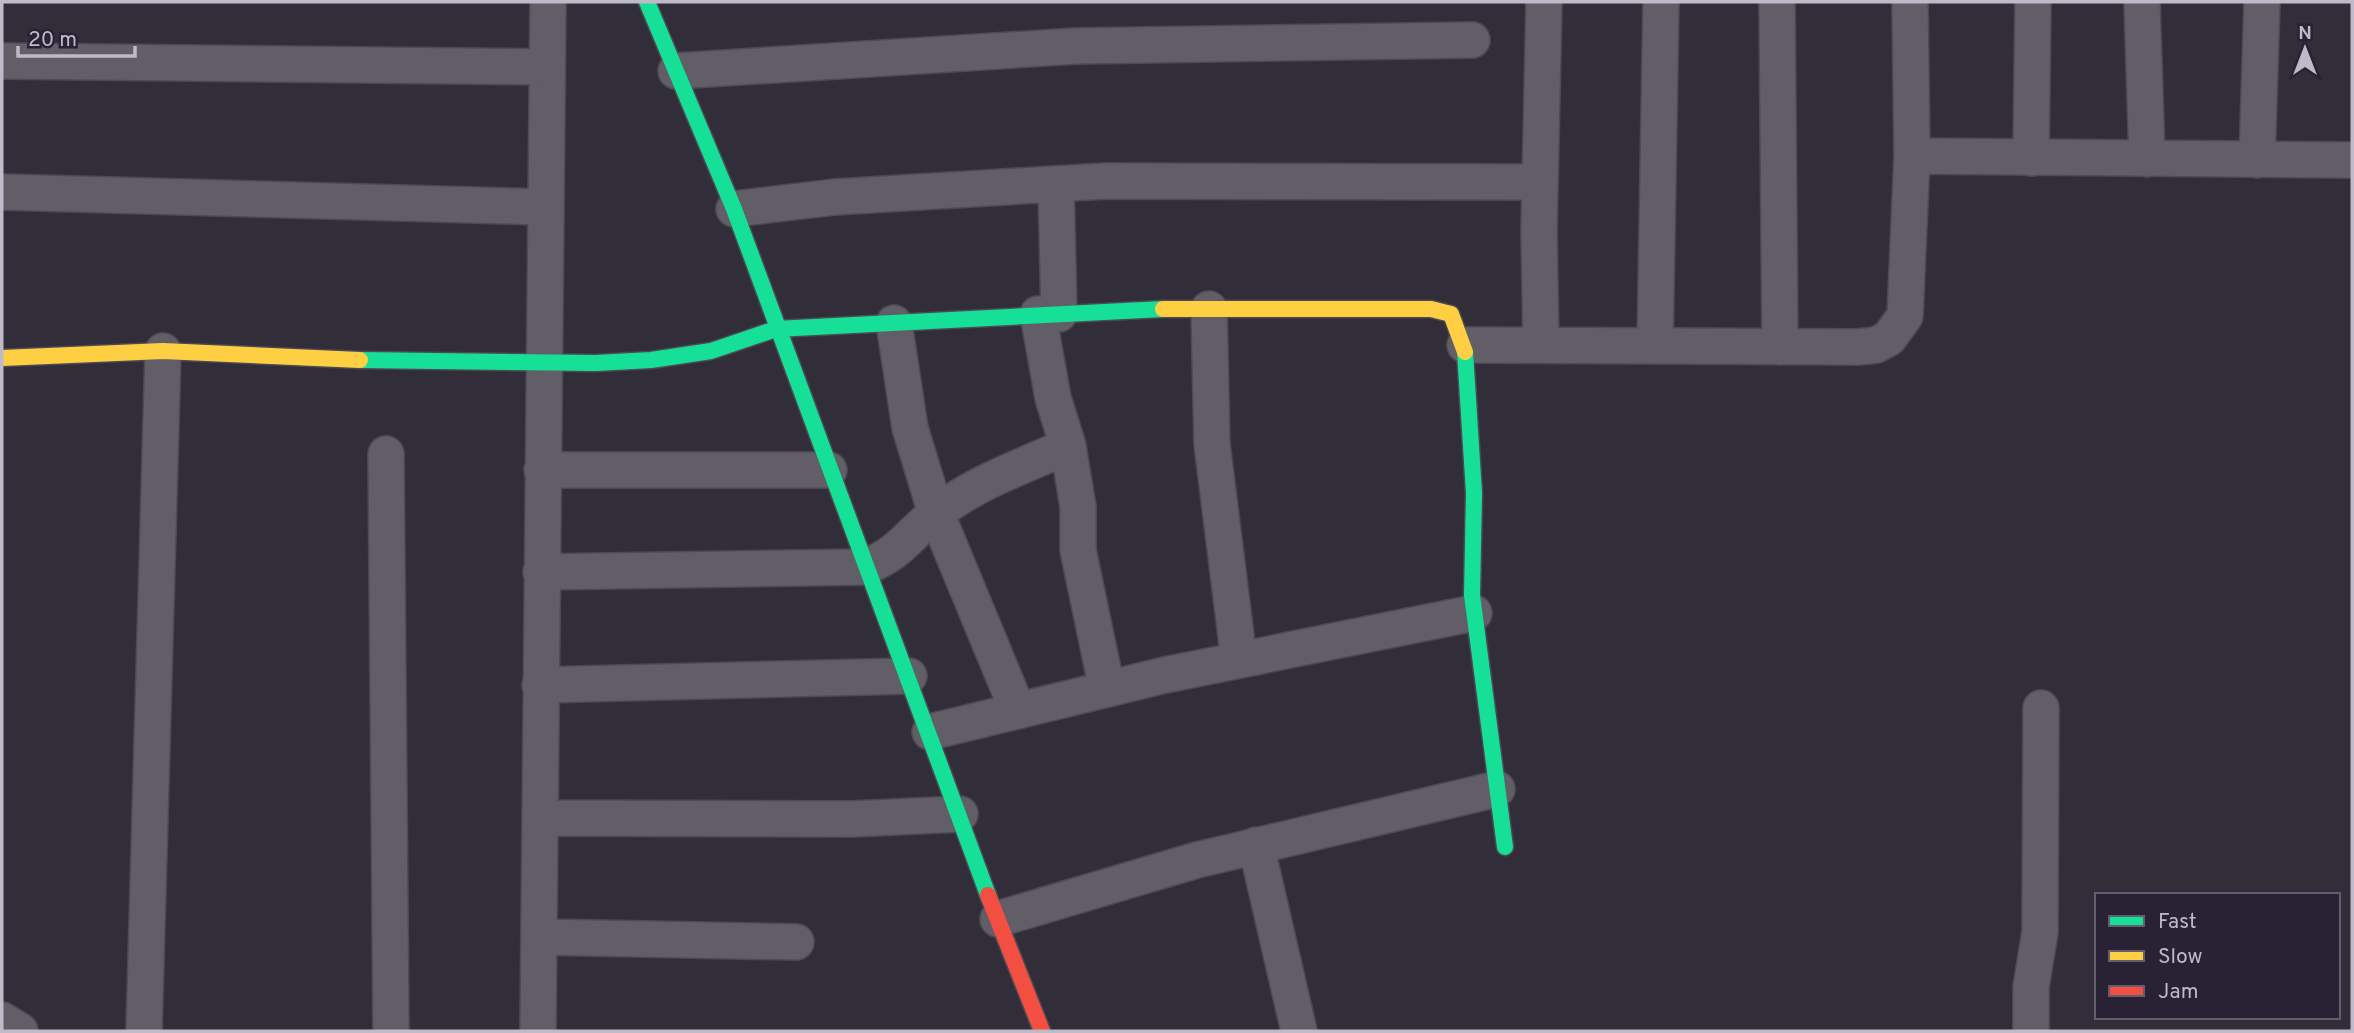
<svg xmlns="http://www.w3.org/2000/svg" width="2354" height="1033" font-family="Overpass,sans-serif">
  <rect width="100%" height="100%" fill="#312e39"/>
  <g fill="none" stroke-linecap="round" stroke-linejoin="round">
    <!-- street casing -->
    <g stroke="#4d4a52" stroke-width="38">
      <path id="street" d="M 1777,2 L 1780,347
        M 2142,2 L 2147,159
        M 2,61 L 547,67
        M 676,71 L 1076,46 L 1472,40
        M 1912,156 L 2352,160
        M 2031,158 L 2033,2
        M 2257,160 L 2262,2
        M 1056,184 L 1059,314
        M 2,192 L 546,207
        M 734,209 L 835,197 L 1105,181 L 1540,182
        M 1209,309 L 1212,444 L 1239,660
        M 1038,314 L 1053,398 L 1068,446 L 1078,507 L 1078,550 L 1107,689
        M 894,323 L 910,428 L 936,513 L 1018,711
        M 1465,345 L 1858,347 L 1876,345 L 1889,338 L 1905,316 L 1912,156 L 1910,2
        M 1541,345 L 1539,231 L 1544,2
        M 1655,346 L 1661,2
        M 386,454 L 391,1031
        M 542,470 L 829,470
        M 541,572 L 866,567 C 905,550 907,535 938,512 C 976,482 1024,466 1068,446
        M 540,685 L 909,676
        M 930,732 L 1165,675 L 1474,613
        M 541,818 L 852,819 L 960,814
        M 1256,845 L 1299,1031
        M 998,919 L 1197,860 L 1497,789
        M 540,937 L 796,942
        M 2,1020 L 20,1031
        M 144,1031 L 163,351
        M 538,1031 L 548,2
        M 2031,1031 L 2031,987 L 2040,932 L 2041,708"/>
    </g>
    <!-- fast casing -->
    <g stroke="#4c4953" stroke-width="19">
      <path id="fast" d="M 647,2 L 734,209 L 988,895
        M 1465,352 L 1474,493 L 1472,595 L 1505,847
        M 360,360 L 596,363 L 651,360 L 711,351 L 776,329 L 1163,309"/>
    </g>
    <!-- slow casing -->
    <g stroke="#4c4953" stroke-width="19">
      <path id="slow" d="M 1163,309 L 1431,309 L 1451,314 L 1465,352
        M 2,358 L 163,351 L 360,360"/>
    </g>
    <!-- jam casing -->
    <g stroke="#4c4953" stroke-width="19">
      <path id="jam" d="M 988,895 L 1042,1031"/>
    </g>
    <!-- street -->
    <use href="#street" stroke="#615e68" stroke-width="35"/>
    <!-- fast -->
    <use href="#fast" stroke="#16e098" stroke-width="16"/>
    <!-- slow -->
    <use href="#slow" stroke="#ffcf43" stroke-width="16"/>
    <!-- jam -->
    <use href="#jam" stroke="#f24e42" stroke-width="16"/>
  </g>
  <!-- border -->
  <rect width="2354" height="1033" fill="none" stroke="#bfbac9" stroke-width="7"/>
  <!-- legend -->
  <rect x="2095" y="893" width="245" height="126" fill="#282234" stroke="#645f70" stroke-width="2"/>
  <rect x="2109" y="916" width="35" height="10" fill="#16e098" stroke="#645f70" stroke-width="2"/>
  <text x="2158" y="928" font-size="21" fill="#bfbac9">Fast</text>
  <rect x="2109" y="951" width="35" height="10" fill="#ffcf43" stroke="#645f70" stroke-width="2"/>
  <text x="2158" y="963" font-size="21" fill="#bfbac9">Slow</text>
  <rect x="2109" y="986" width="35" height="10" fill="#f24e42" stroke="#645f70" stroke-width="2"/>
  <text x="2158" y="998" font-size="21" fill="#bfbac9">Jam</text>
  <!-- north arrow -->
  <g transform="translate(2305 49)" stroke="#282234" stroke-width="5" paint-order="stroke">
  <path d="M0-5L12 26L0 18L-12 26Z" fill="#bfbac9"/>
  <text y="-10" font-size="19" font-weight="bold" text-anchor="middle" fill="#bfbac9">N</text>
  </g>
  <!-- scale -->
  <path d="M18 46v10h117v-10" fill="none" stroke="#bfbac9" stroke-width="3.5"/>
  <text x="28" y="46" font-size="21" fill="#bfbac9" stroke="#282234" stroke-width="5" paint-order="stroke">20 m</text>
</svg>
